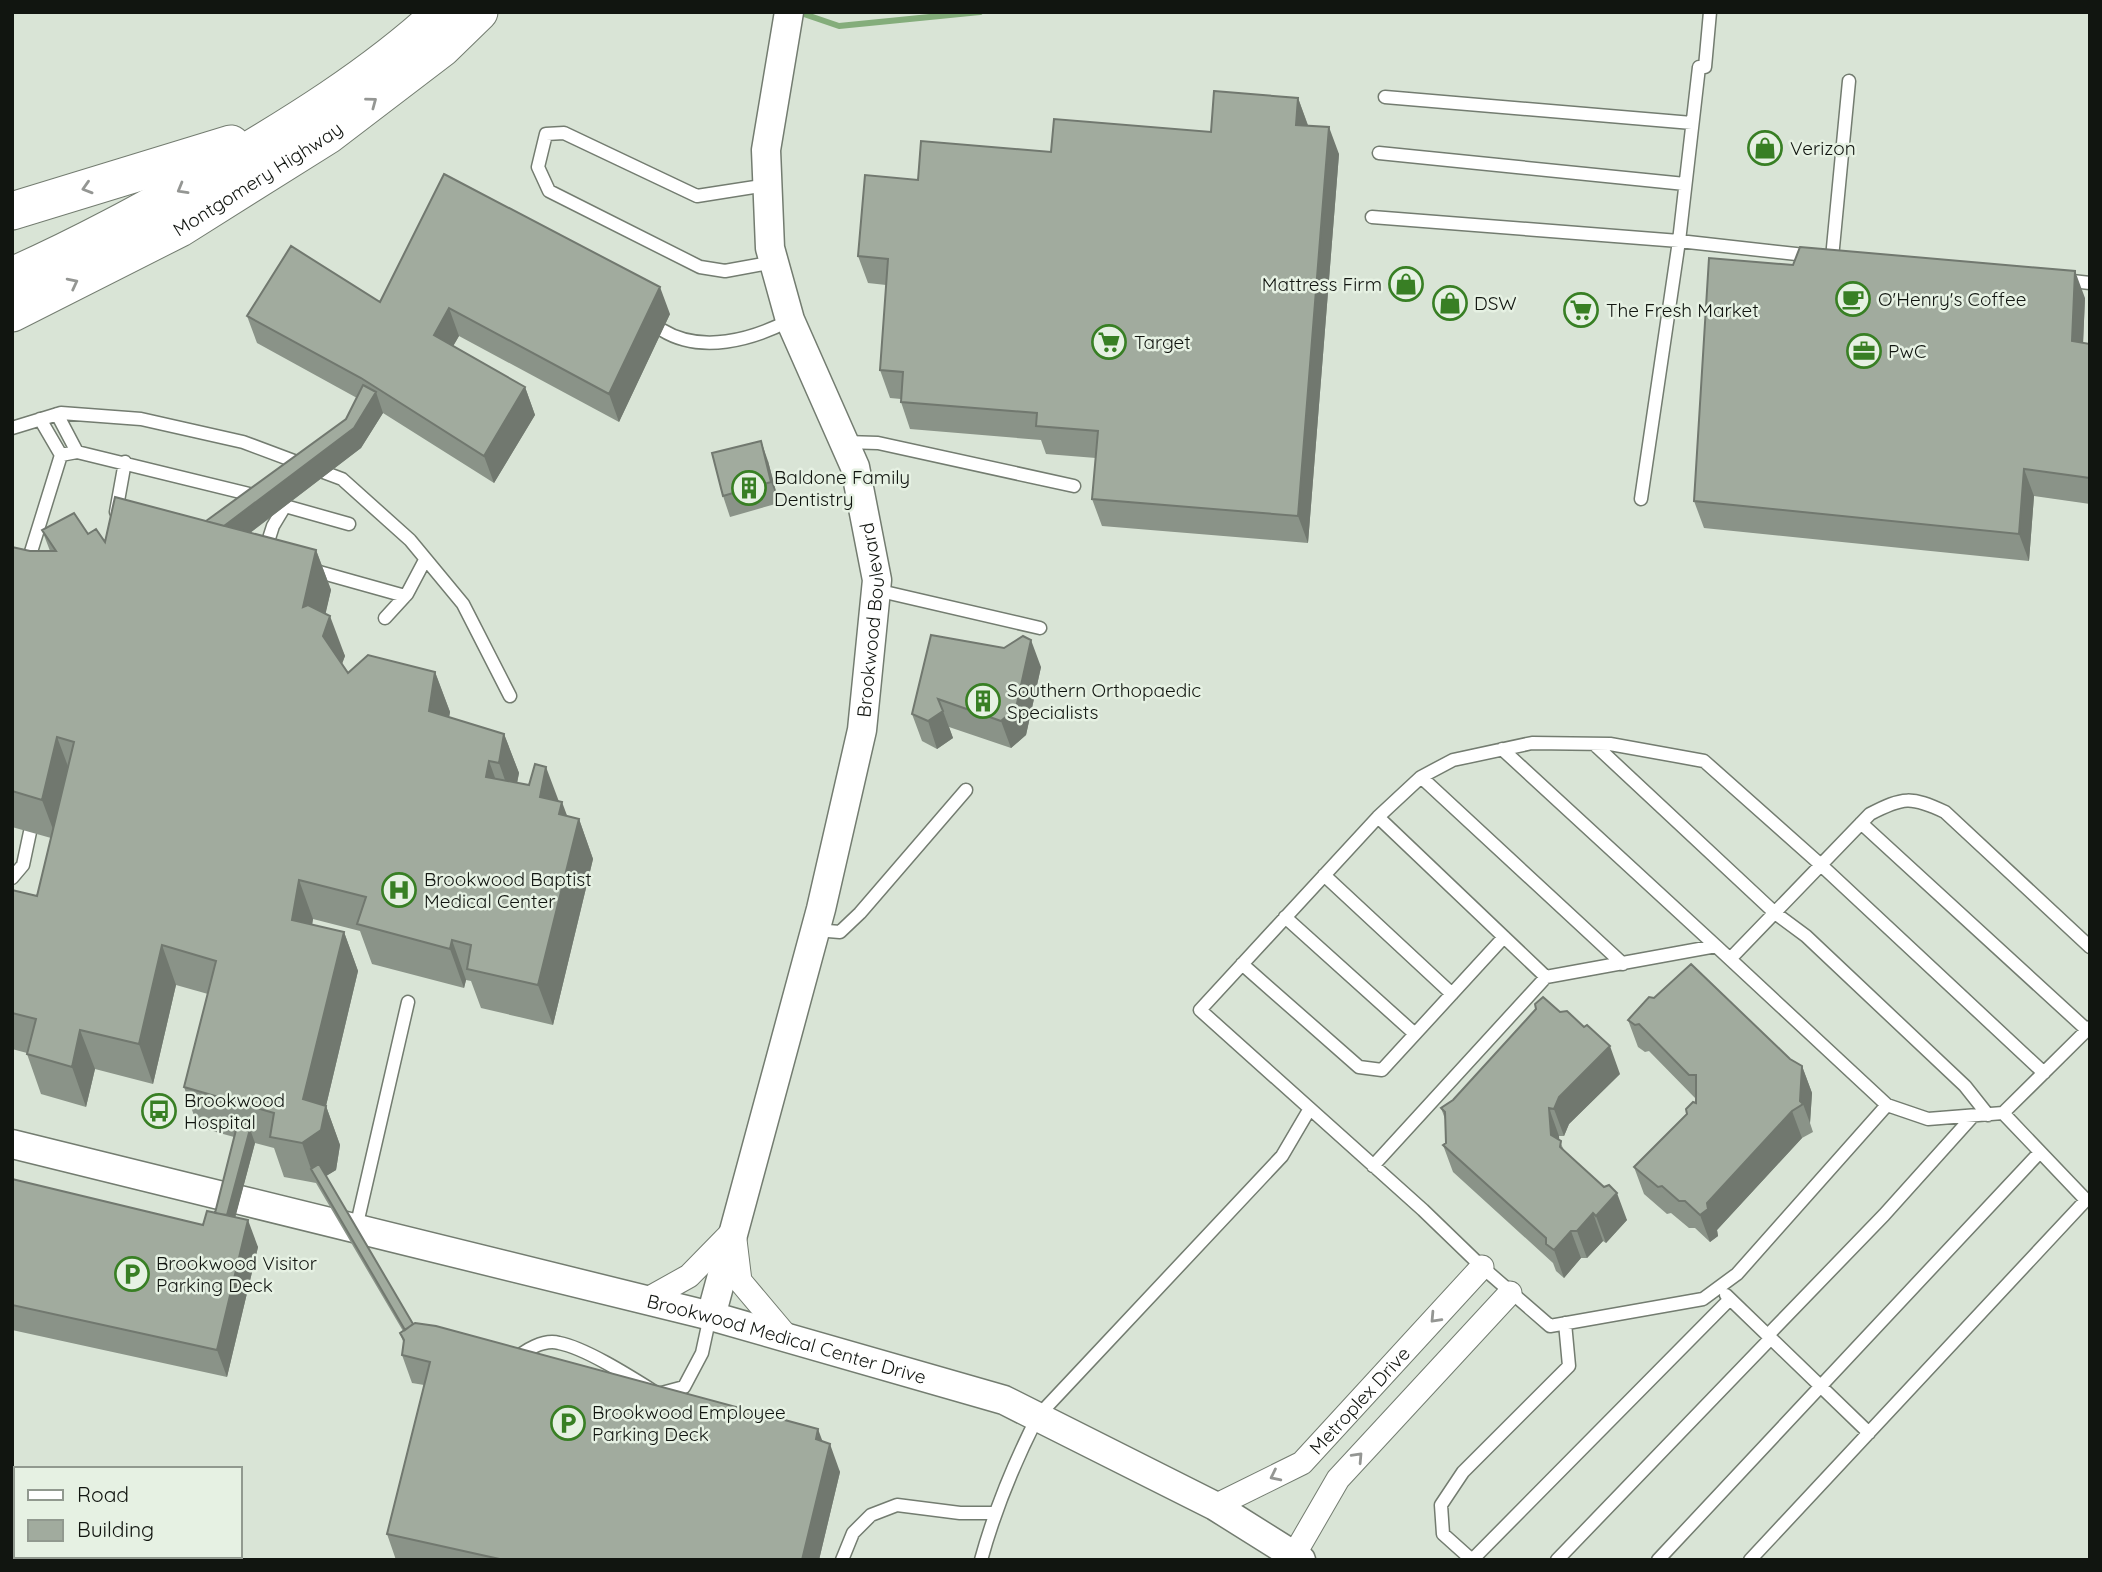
<svg xmlns="http://www.w3.org/2000/svg" width="2102" height="1572" font-family="Quicksand,sans-serif">
  <rect width="100%" height="100%" fill="#d9e4d6"/>
  <g fill="none" stroke-linecap="round" stroke-linejoin="round">
    <!-- stream -->
    <path stroke="#84ad7b" stroke-width="6" d="M 798,12 L 839,26 L 980,12"/>
    <!-- service casing -->
    <g stroke="#737c70" stroke-width="15">
      <path id="service" d="M 1699,67 L 1679,241 L 1832,258 L 1849,81
        M 1705,67 L 1710,12
        M 1385,97 L 1692,123
        M 1379,153 L 1685,184
        M 767,185 L 697,196 L 564,133 L 546,134 L 538,167 L 549,191 L 700,267 L 725,271 L 774,262
        M 1372,217 L 1679,241 L 1641,499
        M 2063,280 L 2090,283
        M 662,330 C 701,354 752,340 790,320
        M 57,414 L 77,452
        M 40,419 L 61,455
        M 12,428 L 61,413 L 141,419 L 243,442 L 342,479 L 410,540 L 463,604 L 510,696
        M 845,442 L 878,443 L 1074,486
        M 61,455 L 77,452 L 261,497
        M 116,512 L 125,462
        M 264,554 L 273,526 L 285,506 L 349,524
        M 32,565 L 30,555 L 61,455
        M 312,570 L 405,596
        M 876,590 L 1040,628
        M 385,618 L 407,594 L 425,560
        M 1594,744 L 1775,913 L 1806,936 L 1965,1086 L 1988,1115
        M 1502,749 L 1716,946
        M 1421,777 L 1623,964
        M 1378,817 L 1546,977
        M 1861,823 L 2087,1030
        M 1324,875 L 1452,994
        M 12,878 L 23,865 L 30,832
        M 1285,917 L 1415,1034
        M 816,930 L 840,932 L 860,913 L 966,790
        M 1730,959 L 1870,814 C 1903,797 1911,796 1945,812 L 2090,947
        M 1242,964 L 1359,1067 L 1382,1070 L 1504,937
        M 1887,1105 L 1737,1274 L 1703,1299 L 1550,1326 L 1482,1267 L 1423,1210 L 1200,1010 L 1378,817 L 1421,777 L 1453,760 L 1532,743 L 1610,744 L 1704,761 L 1821,865 L 2044,1073
        M 1373,1166 L 1546,977 L 1716,946 L 1887,1105 L 1928,1119 L 2003,1113 L 2090,1027
        M 356,1228 L 408,1002
        M 1726,1295 L 1869,1433
        M 1768,1335 L 1884,1215 L 1973,1116
        M 514,1361 C 524,1350 544,1339 559,1343 C 586,1348 634,1379 658,1394 L 684,1387 L 702,1353 L 710,1316
        M 842,1560 L 853,1533 L 871,1515 L 897,1505 L 960,1513 L 994,1513
        M 981,1560 C 995,1509 1014,1463 1038,1416 L 1282,1156 L 1309,1110
        M 1472,1560 L 1730,1299
        M 1472,1560 L 1443,1534 L 1441,1505 L 1463,1472 L 1569,1366 L 1565,1323
        M 1557,1560 L 1771,1338
        M 1658,1560 L 2040,1152
        M 1750,1560 L 2086,1200 L 2003,1113"/>
    </g>
    <!-- minor casing -->
    <g stroke="#737c70" stroke-width="25">
      <g id="minor">
        <path d="M 735,1240 L 740,1281 L 788,1338"/>
        <path d="M 646,1300 L 689,1276 L 734,1230"/>
        <path id="s1" d="M 1215,1506 L 1302,1463 L 1482,1267"/>
        <path d="M 1294,1555 L 1338,1479 L 1510,1293"/>
      </g>
    </g>
    <!-- tertiary casing -->
    <g stroke="#737c70" stroke-width="31">
      <g id="tertiary">
        <path d="M 12,1144 L 227,1197"/>
        <path id="s2" d="M 240,1200 L 711,1316 L 1004,1400 L 1215,1506 L 1301,1560"/>
        <path id="s3" d="M 711,1316 L 821,909 L 862,730 L 877,580 L 855,467 L 790,320 L 770,248 L 766,150 L 789,12"/>
      </g>
    </g>
    <!-- primary casing -->
    <g stroke="#737c70" stroke-width="39">
      <g id="primary">
        <path d="M 12,211 L 231,144"/>
        <path d="M 12,276 C 82,245 144,211 211,173 C 291,126 373,76 442,12"/>
        <path id="s4" d="M 12,313 L 180,228 L 328,135 L 442,48 L 479,12"/>
      </g>
    </g>
    <!-- service -->
    <use href="#service" stroke="#fff" stroke-width="12"/>
    <!-- minor -->
    <use href="#minor" stroke="#fff" stroke-width="23"/>
    <!-- tertiary -->
    <use href="#tertiary" stroke="#fff" stroke-width="28"/>
    <!-- primary -->
    <use href="#primary" stroke="#fff" stroke-width="37"/>
  </g>
  <!-- wall -->
  <path fill="#8a9388" d="M 1298,98 L 1308,125 L 1339,154 L 1308,543 L 1102,526 L 1092,499 L 1096,458 L 1046,454 L 1041,440 L 910,429 L 901,402 L 901,399 L 890,398 L 880,370 L 886,285 L 868,283 L 858,256 L 918,180 L 1051,152 L 1211,132 Z
    M 2085,298 L 2083,343 L 2090,344 L 2090,504 L 2034,496 L 2029,561 L 1704,528 L 1694,501 Z
    M 380,302 L 670,314 L 619,422 L 459,336 L 453,346 L 525,387 L 535,415 L 494,483 L 383,413 L 361,448 L 250,533 L 316,550 L 331,590 L 325,614 L 345,656 L 342,664 L 348,673 L 435,672 L 450,712 L 449,717 L 504,734 L 519,773 L 517,783 L 559,802 L 567,816 L 579,819 L 593,859 L 553,1025 L 481,1008 L 471,981 L 466,980 L 464,988 L 372,964 L 360,931 L 313,919 L 312,925 L 344,932 L 358,971 L 326,1106 L 340,1145 L 336,1170 L 326,1176 L 413,1324 L 822,1441 L 840,1472 L 819,1560 L 396,1560 L 387,1534 L 424,1385 L 412,1383 L 402,1355 L 404,1344 L 400,1333 L 403,1331 L 316,1183 L 284,1177 L 274,1148 L 255,1143 L 235,1217 L 258,1247 L 227,1377 L 12,1330 L 12,1179 L 203,1225 L 215,1213 L 234,1137 L 198,1127 L 184,1087 L 208,994 L 176,985 L 153,1084 L 95,1069 L 86,1107 L 41,1094 L 27,1054 L 27,1053 L 12,1049 L 12,890 L 37,896 L 51,838 L 12,827 L 12,547 L 30,551 L 50,551 L 42,530 L 88,534 L 105,542 L 206,521 L 346,419 L 357,398 L 257,343 L 247,316 Z
    M 768,461 L 779,503 L 730,517 L 723,496 Z
    M 1004,648 L 1041,667 L 1026,735 L 1011,748 L 949,727 L 953,738 L 937,749 L 922,741 L 912,714 Z
    M 1628,1020 L 1790,1059 L 1802,1066 L 1812,1093 L 1810,1123 L 1813,1132 L 1802,1138 L 1717,1230 L 1718,1236 L 1710,1242 L 1695,1228 L 1689,1228 L 1671,1213 L 1667,1214 L 1644,1194 L 1634,1167 L 1687,1114 L 1696,1103 L 1696,1099 L 1649,1051 L 1645,1052 L 1638,1047 Z
    M 1620,1074 L 1569,1124 L 1564,1136 L 1559,1136 L 1559,1140 L 1564,1150 L 1627,1220 L 1606,1243 L 1603,1241 L 1587,1258 L 1581,1258 L 1564,1278 L 1556,1271 L 1553,1263 L 1453,1172 L 1443,1145 L 1446,1143 L 1445,1119 L 1441,1108 L 1453,1100 Z"/>
  <!-- shaded-wall -->
  <path fill="#71786f" d="M 1298,98 L 1308,126 L 1296,125 Z
    M 1329,127 L 1339,154 L 1308,543 L 1298,516 Z
    M 2075,271 L 2085,298 L 2082,368 L 2072,341 Z
    M 660,287 L 670,314 L 619,422 L 609,394 Z
    M 449,308 L 459,336 L 444,362 L 434,335 Z
    M 525,387 L 535,415 L 494,483 L 484,456 Z
    M 376,392 L 383,413 L 361,448 L 217,558 L 209,537 L 354,428 Z
    M 761,441 L 768,461 L 779,503 L 771,482 Z
    M 2024,469 L 2034,496 L 2029,561 L 2019,534 Z
    M 316,550 L 331,590 L 318,647 L 303,607 Z
    M 330,616 L 345,656 L 337,676 L 323,636 Z
    M 1031,640 L 1041,667 L 1026,735 L 1011,748 L 1001,721 Z
    M 435,672 L 450,712 L 443,750 L 429,711 Z
    M 943,711 L 953,738 L 937,749 L 928,721 Z
    M 504,734 L 519,773 L 513,803 L 499,763 Z
    M 57,737 L 72,777 L 57,840 L 42,800 Z
    M 489,761 L 503,800 L 486,777 Z
    M 546,767 L 561,807 L 540,797 Z
    M 562,802 L 575,837 L 579,819 L 593,859 L 553,1025 L 538,985 L 559,814 Z
    M 299,880 L 313,919 L 306,960 L 292,920 Z
    M 344,932 L 358,971 L 320,1131 L 326,1106 L 340,1145 L 336,1170 L 318,1181 L 311,1169 L 302,1143 L 303,1099 Z
    M 452,940 L 466,980 L 464,988 L 450,949 Z
    M 162,945 L 176,985 L 153,1084 L 139,1044 Z
    M 80,1030 L 95,1069 L 86,1107 L 72,1067 Z
    M 1610,1046 L 1620,1074 L 1569,1124 L 1564,1136 L 1554,1109 L 1559,1097 Z
    M 1802,1066 L 1812,1093 L 1810,1123 L 1803,1104 L 1800,1101 Z
    M 1549,1108 L 1559,1136 L 1561,1162 L 1551,1135 Z
    M 1792,1111 L 1802,1138 L 1717,1230 L 1718,1236 L 1710,1242 L 1700,1215 L 1707,1203 Z
    M 250,1129 L 255,1143 L 229,1241 L 224,1227 Z
    M 1617,1193 L 1627,1220 L 1606,1243 L 1596,1216 Z
    M 1593,1213 L 1603,1241 L 1587,1258 L 1577,1231 Z
    M 248,1220 L 258,1247 L 227,1377 L 217,1350 Z
    M 1571,1231 L 1581,1258 L 1564,1278 L 1554,1250 Z
    M 818,1429 L 828,1456 L 830,1444 L 840,1472 L 819,1560 L 802,1560 Z"/>
  <!-- building -->
  <path fill="#a1ab9e" stroke="#71786f" stroke-width="2" d="M 1214,91 L 1298,98 L 1296,125 L 1329,127 L 1298,516 L 1092,499 L 1098,431 L 1036,426 L 1037,413 L 901,402 L 903,372 L 880,370 L 888,259 L 858,256 L 865,175 L 918,180 L 921,141 L 1051,152 L 1054,119 L 1211,132 Z
    M 444,174 L 660,287 L 609,394 L 449,308 L 434,335 L 525,387 L 484,456 L 361,378 L 247,316 L 291,246 L 380,302 Z
    M 1800,247 L 2075,271 L 2072,341 L 2090,344 L 2090,478 L 2024,469 L 2019,534 L 1694,501 L 1709,258 L 1793,265 Z
    M 363,385 L 376,392 L 354,428 L 224,526 L 206,521 L 346,419 Z
    M 761,441 L 771,482 L 723,496 L 712,453 Z
    M 115,497 L 316,550 L 303,607 L 308,605 L 330,616 L 323,636 L 348,673 L 368,655 L 435,672 L 429,711 L 504,734 L 499,763 L 489,761 L 486,777 L 529,785 L 535,764 L 546,767 L 540,797 L 562,802 L 559,814 L 579,819 L 538,985 L 467,969 L 471,945 L 452,940 L 450,949 L 357,924 L 366,897 L 299,880 L 292,920 L 344,932 L 303,1099 L 326,1106 L 321,1130 L 302,1143 L 270,1137 L 274,1113 L 184,1087 L 216,961 L 162,945 L 139,1044 L 80,1030 L 72,1067 L 27,1054 L 36,1019 L 12,1013 L 12,890 L 37,896 L 74,742 L 57,737 L 42,800 L 12,791 L 12,547 L 30,551 L 56,551 L 42,530 L 74,513 L 88,534 L 96,529 L 105,542 Z
    M 931,635 L 1004,648 L 1023,636 L 1031,640 L 1016,708 L 1001,721 L 938,699 L 943,711 L 928,721 L 912,714 Z
    M 1691,964 L 1790,1059 L 1802,1066 L 1800,1101 L 1803,1104 L 1792,1111 L 1707,1203 L 1708,1209 L 1700,1215 L 1685,1201 L 1679,1201 L 1662,1186 L 1658,1187 L 1634,1167 L 1687,1114 L 1686,1109 L 1693,1102 L 1696,1103 L 1696,1075 L 1689,1075 L 1639,1024 L 1635,1025 L 1628,1020 L 1649,997 L 1654,998 Z
    M 1543,997 L 1560,1012 L 1567,1011 L 1584,1027 L 1587,1025 L 1610,1046 L 1559,1097 L 1554,1109 L 1549,1108 L 1551,1135 L 1561,1141 L 1560,1147 L 1604,1187 L 1609,1185 L 1617,1193 L 1596,1216 L 1593,1213 L 1577,1231 L 1571,1231 L 1554,1250 L 1546,1244 L 1546,1238 L 1443,1145 L 1446,1143 L 1445,1112 L 1441,1108 L 1453,1100 L 1536,1009 L 1535,1004 Z
    M 237,1126 L 250,1129 L 227,1215 L 215,1213 Z
    M 319,1164 L 413,1324 L 405,1330 L 311,1169 Z
    M 12,1179 L 203,1225 L 207,1211 L 248,1220 L 217,1350 L 12,1305 Z
    M 415,1323 L 436,1326 L 818,1429 L 816,1439 L 830,1444 L 802,1560 L 504,1560 L 387,1534 L 430,1362 L 402,1355 L 404,1340 L 400,1333 Z"/>
  <!-- one-way arrows -->
  <defs><path id="oneway-chevron" d="M-2-3.5L2.5 0L-2 3.5" fill="none" stroke-width="1.6" stroke-linecap="round" stroke-linejoin="round" transform="scale(1.75)"/></defs>
  <g stroke="#949693">
    <use href="#oneway-chevron" transform="translate(372 102) rotate(-37)"/>
    <use href="#oneway-chevron" transform="translate(87 188) rotate(163)"/>
    <use href="#oneway-chevron" transform="translate(182 189) rotate(150)"/>
    <use href="#oneway-chevron" transform="translate(73 283) rotate(-27)"/>
    <use href="#oneway-chevron" transform="translate(1435 1318) rotate(133)"/>
    <use href="#oneway-chevron" transform="translate(1358 1457) rotate(-47)"/>
    <use href="#oneway-chevron" transform="translate(1275 1476) rotate(154)"/>
  </g>
  <!-- icons -->
  <defs>
    <g id="shop-ring" transform="scale(1.75)"><circle r="9.5" fill="#e6f1e3" stroke="#387f24" stroke-width="1.5"/><path d="M-5-2.5h2.3a2.7 3.5 0 0 1 5.4 0H5L5.5 6h-11ZM-1.5-2.5h3a1.5 2.3 0 0 0-3 0Z" fill="#387f24"/></g>
    <g id="cafe-ring" transform="scale(1.75)"><circle r="9.5" fill="#e6f1e3" stroke="#387f24" stroke-width="1.5"/><path d="M-5.5-4.5H6V0H3Q3 3.5 0 3.5H-2.5Q-5.5 3.5-5.5 0ZM3-3.2v2h1.7v-2ZM-6 4.5H4V6H-6Z" fill="#387f24"/></g>
    <g id="supermarket-ring" transform="scale(1.75)"><circle r="9.5" fill="#e6f1e3" stroke="#387f24" stroke-width="1.5"/><path d="M-6-5.5h2.5l.6 2H6L4.5 2H-2.5L-4.4-4H-6ZM-1.5 3.2a1.3 1.3 0 1 0 .1 0ZM3 3.2a1.3 1.3 0 1 0 .1 0Z" fill="#387f24"/></g>
    <g id="office-ring" transform="scale(1.75)"><circle r="9.5" fill="#e6f1e3" stroke="#387f24" stroke-width="1.5"/><path d="M-6-3h4V-5.5h4V-3h4V5H-6ZM-1-4.5V-3h2v-1.5ZM-6 0V1H6V0Z" fill="#387f24"/></g>
    <g id="building-ring" transform="scale(1.75)"><circle r="9.5" fill="#e6f1e3" stroke="#387f24" stroke-width="1.5"/><path d="M-4-6H4V6H1V3H-1V6H-4ZM-2.5-4.3h1.7v1.8h-1.7ZM.8-4.3h1.7v1.8H.8ZM-2.5-1h1.7V.8h-1.7ZM.8-1h1.7V.8H.8Z" fill="#387f24"/></g>
    <g id="hospital-ring" transform="scale(1.75)"><circle r="9.5" fill="#e6f1e3" stroke="#387f24" stroke-width="1.5"/><path d="M-5-5h3v3.5h4V-5h3V5h-3V1.5h-4V5h-3Z" fill="#387f24"/></g>
    <g id="bus-ring" transform="scale(1.75)"><circle r="9.5" fill="#e6f1e3" stroke="#387f24" stroke-width="1.5"/><path d="M-5-6H5V4H4V6H2V4H-2V6H-4V4H-5ZM-3.5-4V0h7V-4ZM-3.5 1.2v1.5H-2V1.2ZM2 1.2v1.5H3.5V1.2Z" fill="#387f24"/></g>
    <g id="parking-ring" transform="scale(1.75)"><circle r="9.5" fill="#e6f1e3" stroke="#387f24" stroke-width="1.5"/><path d="M-3.5-5.5H1a3.5 3.5 0 0 1 0 7H-1V5.5H-3.5ZM-1-3.4V-.6H.8a1.4 1.4 0 0 0 0-2.8Z" fill="#387f24"/></g>
  </defs>
  <g fill-rule="evenodd">
    <use href="#shop-ring" x="1765" y="148"/>
    <use href="#shop-ring" x="1406" y="284"/>
    <use href="#cafe-ring" x="1853" y="299"/>
    <use href="#shop-ring" x="1450" y="303"/>
    <use href="#supermarket-ring" x="1581" y="310"/>
    <use href="#supermarket-ring" x="1109" y="342"/>
    <use href="#office-ring" x="1864" y="351"/>
    <use href="#building-ring" x="749" y="488"/>
    <use href="#building-ring" x="983" y="701"/>
    <use href="#hospital-ring" x="399" y="890"/>
    <use href="#bus-ring" x="159" y="1111"/>
    <use href="#parking-ring" x="132" y="1274"/>
    <use href="#parking-ring" x="568" y="1423"/>
  </g>
  <g text-anchor="middle" dominant-baseline="central" stroke-width="5" stroke-linejoin="round" paint-order="stroke">
    <!-- poi labels -->
    <g font-size="19" fill="#111510" stroke="#e6f1e3" text-anchor="start">
      <text x="1790" y="148">Verizon</text>
      <text x="1382" y="284" text-anchor="end">Mattress Firm</text>
      <text x="1878" y="299">O'Henry's Coffee</text>
      <text x="1474" y="303">DSW</text>
      <text x="1606" y="310">The Fresh Market</text>
      <text x="1134" y="342">Target</text>
      <text x="1888" y="351">PwC</text>
      <text x="774" y="477">Baldone Family<tspan x="774" dy="22">Dentistry</tspan></text>
      <text x="1007" y="690">Southern Orthopaedic<tspan x="1007" dy="22">Specialists</tspan></text>
      <text x="424" y="879">Brookwood Baptist<tspan x="424" dy="22">Medical Center</tspan></text>
      <text x="184" y="1100">Brookwood<tspan x="184" dy="22">Hospital</tspan></text>
      <text x="156" y="1263">Brookwood Visitor<tspan x="156" dy="22">Parking Deck</tspan></text>
      <text x="592" y="1412">Brookwood Employee<tspan x="592" dy="22">Parking Deck</tspan></text>
    </g>
    <!-- street labels -->
    <g font-size="19" fill="#111510" stroke="#e6f1e3">
      <text stroke="none"><textPath href="#s4" startOffset="280">Montgomery Highway</textPath></text>
      <text stroke="none"><textPath href="#s3" startOffset="716">Brookwood Boulevard</textPath></text>
      <text stroke="none"><textPath href="#s2" startOffset="564">Brookwood Medical Center Drive</textPath></text>
      <text stroke="none"><textPath href="#s1" startOffset="182">Metroplex Drive</textPath></text>
    </g>
  </g>
  <!-- border -->
  <rect width="2102" height="1572" fill="none" stroke="#111510" stroke-width="28"/>
  <!-- legend -->
  <rect x="14" y="1467" width="228" height="91" fill="#e6f1e3" stroke="#91998f" stroke-width="2"/>
  <rect x="28" y="1490" width="35" height="10" fill="#ffffff" stroke="#91998f" stroke-width="2"/>
  <text x="77" y="1502" font-size="21" fill="#111510">Road</text>
  <rect x="28" y="1520" width="35" height="21" fill="#a1ab9e" stroke="#91998f" stroke-width="2"/>
  <text x="77" y="1537" font-size="21" fill="#111510">Building</text>
</svg>
